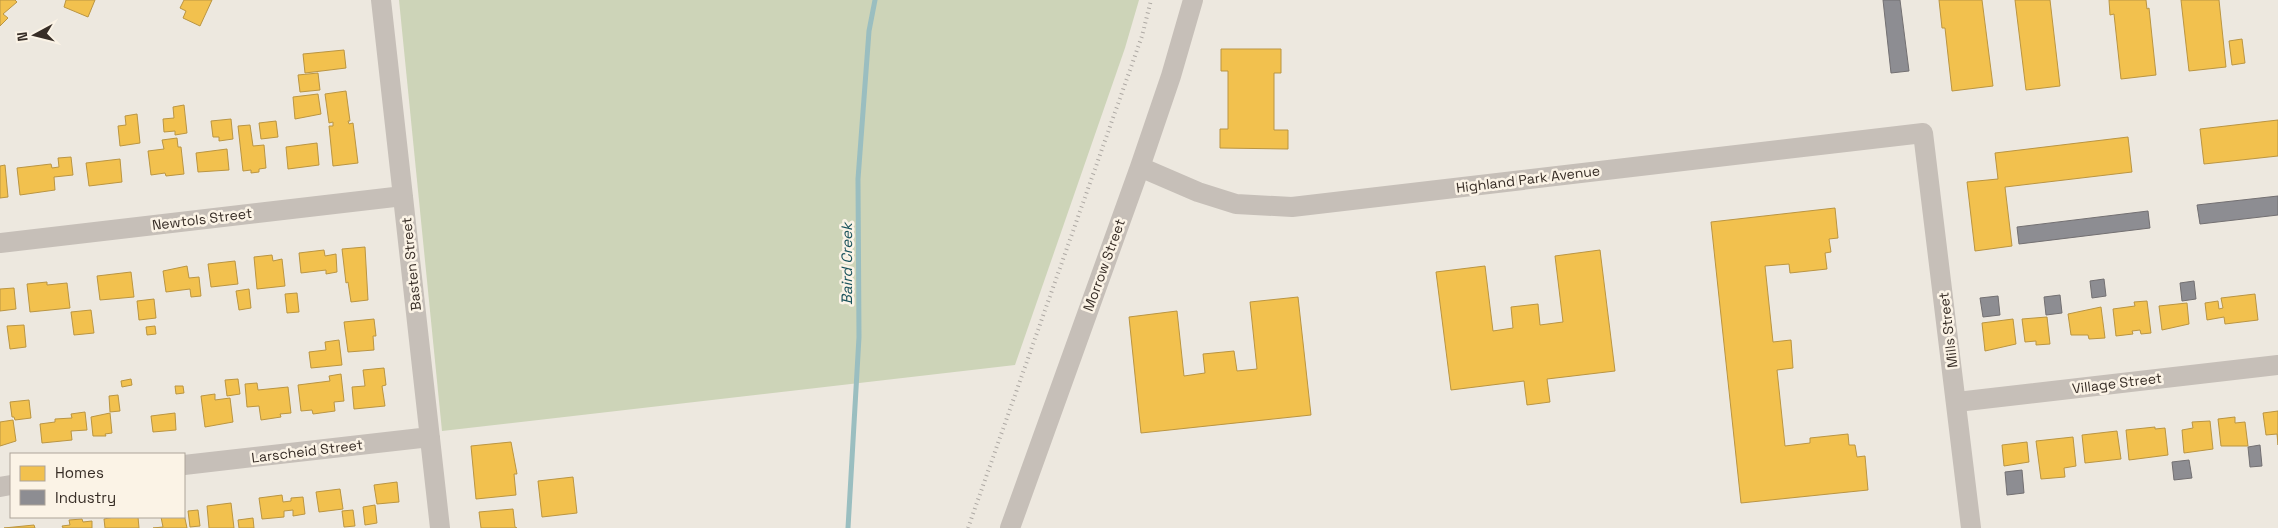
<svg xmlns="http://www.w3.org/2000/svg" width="2278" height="528" font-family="'Space Grotesk',sans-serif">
  <rect width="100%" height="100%" fill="#ede8df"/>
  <!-- green -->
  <path fill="#cdd4b8" d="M 399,0 L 1139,0 L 1125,48 L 1015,365 L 442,431 Z"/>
  <!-- homes -->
  <path fill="#f2c14e" stroke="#ba9542" d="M 0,0 L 15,0 L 17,2 L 3,14 L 8,18 L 0,26 Z
    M 66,0 L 95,0 L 88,17 L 64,7 Z
    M 184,0 L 212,0 L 200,26 L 183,18 L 186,11 L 180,8 Z
    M 1939,0 L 1982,0 L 1993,86 L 1952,91 L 1945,28 L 1942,28 Z
    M 2015,0 L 2050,0 L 2060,86 L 2026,90 Z
    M 2109,0 L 2146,0 L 2147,9 L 2149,8 L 2156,75 L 2121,79 L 2114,14 L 2110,15 Z
    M 2181,0 L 2219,0 L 2226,67 L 2189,71 Z
    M 2242,39 L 2245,63 L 2232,65 L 2229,41 Z
    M 1221,49 L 1281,49 L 1281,73 L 1274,73 L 1274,130 L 1288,130 L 1288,149 L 1220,148 L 1220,129 L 1228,129 L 1228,71 L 1221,71 Z
    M 344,50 L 346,68 L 305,73 L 303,54 Z
    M 318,73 L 320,90 L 300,92 L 298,75 Z
    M 346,91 L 350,121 L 348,121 L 349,124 L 353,123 L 358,163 L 333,166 L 329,126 L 333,126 L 333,122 L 329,123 L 325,94 Z
    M 318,94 L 321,114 L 295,119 L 293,97 Z
    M 184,105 L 187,133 L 175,135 L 175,131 L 164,132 L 163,119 L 174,118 L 173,107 Z
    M 137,114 L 140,143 L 120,146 L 118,126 L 126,125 L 125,116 Z
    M 231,119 L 233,139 L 219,141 L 219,137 L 213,137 L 211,121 Z
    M 2278,120 L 2278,156 L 2204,164 L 2200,129 Z
    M 276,121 L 278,137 L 261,139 L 259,123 Z
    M 250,125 L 253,146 L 264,145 L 266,168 L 259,169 L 259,172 L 251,173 L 251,170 L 243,171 L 238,126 Z
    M 2128,137 L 2132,172 L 2005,187 L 2012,246 L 1975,251 L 1967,182 L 1998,179 L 1995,153 Z
    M 177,138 L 178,147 L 181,147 L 184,174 L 166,176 L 165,173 L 151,175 L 148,151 L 164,149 L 162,140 Z
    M 317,143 L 319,165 L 288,169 L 286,147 Z
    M 227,149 L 229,170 L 198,172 L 196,153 Z
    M 71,157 L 73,175 L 54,177 L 55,190 L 20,195 L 17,168 L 51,164 L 52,168 L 59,167 L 58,158 Z
    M 120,159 L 122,182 L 89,186 L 86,163 Z
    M 5,165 L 8,197 L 0,198 L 0,166 Z
    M 1835,208 L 1838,238 L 1829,239 L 1831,252 L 1825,253 L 1827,269 L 1790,273 L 1789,264 L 1765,266 L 1773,342 L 1791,340 L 1793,368 L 1777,370 L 1785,446 L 1810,443 L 1810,438 L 1848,434 L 1849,445 L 1855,445 L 1857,457 L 1865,456 L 1868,490 L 1741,503 L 1711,222 Z
    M 365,247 L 368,300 L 351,302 L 348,282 L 346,283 L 342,249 Z
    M 324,250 L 325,256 L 336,254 L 337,272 L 326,274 L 326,270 L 301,273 L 299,253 Z
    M 1600,250 L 1615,371 L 1547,379 L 1550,402 L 1527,405 L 1524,381 L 1451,390 L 1436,272 L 1485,266 L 1493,331 L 1513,328 L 1511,307 L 1538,304 L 1540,325 L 1563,322 L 1555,256 Z
    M 272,255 L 273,261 L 282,259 L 285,286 L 257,289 L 254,257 Z
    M 235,261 L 238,284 L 211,287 L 208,264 Z
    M 187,266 L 189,278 L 199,277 L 201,296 L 191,297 L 190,289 L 166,292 L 163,271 Z
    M 131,272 L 134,297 L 100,300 L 97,276 Z
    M 47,282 L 47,285 L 67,283 L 70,308 L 30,312 L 27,284 Z
    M 14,288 L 16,309 L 0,311 L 0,289 Z
    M 249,289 L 251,308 L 239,310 L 236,291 Z
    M 297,293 L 299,312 L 287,313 L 285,294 Z
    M 2255,294 L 2258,320 L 2225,324 L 2224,317 L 2207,320 L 2205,303 L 2218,301 L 2219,309 L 2223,308 L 2221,298 Z
    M 1298,297 L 1311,415 L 1141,433 L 1129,317 L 1177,311 L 1184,376 L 1205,373 L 1203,354 L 1234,351 L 1237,371 L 1257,369 L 1250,302 Z
    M 154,299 L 156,318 L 139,320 L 137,301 Z
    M 2147,301 L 2151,333 L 2141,334 L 2140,330 L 2132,331 L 2133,334 L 2116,336 L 2113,309 L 2135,306 L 2134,302 Z
    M 2187,303 L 2189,324 L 2162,330 L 2159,306 Z
    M 2101,307 L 2105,338 L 2089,339 L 2088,335 L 2071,335 L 2068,314 Z
    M 91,310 L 94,333 L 74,335 L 71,312 Z
    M 2047,317 L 2050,344 L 2036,345 L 2036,341 L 2025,342 L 2022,319 Z
    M 374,319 L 376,336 L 373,336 L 374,350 L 348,352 L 344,322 Z
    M 2013,319 L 2016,344 L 1985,351 L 1982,323 Z
    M 24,325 L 26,347 L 10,349 L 7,326 Z
    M 155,326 L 156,334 L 147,335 L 146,327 Z
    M 339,340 L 342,365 L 311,368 L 309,352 L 326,350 L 325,342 Z
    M 384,368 L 386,385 L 382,386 L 385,406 L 354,409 L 352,387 L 365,386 L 363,370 Z
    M 341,374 L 344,401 L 334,402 L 335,411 L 313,414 L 312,410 L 301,411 L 298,385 L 330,381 L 329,376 Z
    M 131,379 L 132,385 L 122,387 L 121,381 Z
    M 238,379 L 240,394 L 227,396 L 225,380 Z
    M 257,383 L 258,390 L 288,387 L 291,413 L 280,414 L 281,417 L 261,420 L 259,406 L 247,407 L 245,384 Z
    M 175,386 L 183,386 L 184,393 L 176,394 Z
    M 215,394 L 215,400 L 230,398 L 233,422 L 205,427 L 201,396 Z
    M 118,395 L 120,411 L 110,412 L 109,396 Z
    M 29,400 L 31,418 L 15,420 L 14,417 L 12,417 L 10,402 Z
    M 2278,411 L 2278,445 L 2277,434 L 2266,435 L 2263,413 Z
    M 85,412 L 87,430 L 71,431 L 72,440 L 42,443 L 40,424 L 55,422 L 55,419 L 72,418 L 71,414 Z
    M 110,413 L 112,433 L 105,434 L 106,436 L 93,436 L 91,417 Z
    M 175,413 L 176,430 L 153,432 L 151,416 Z
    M 2235,417 L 2235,423 L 2245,422 L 2248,446 L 2221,446 L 2218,419 Z
    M 13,420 L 16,441 L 0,446 L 0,422 Z
    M 2210,421 L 2213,449 L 2184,453 L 2182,430 L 2193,428 L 2192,422 Z
    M 2155,427 L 2155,429 L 2165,428 L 2168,455 L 2129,460 L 2126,430 Z
    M 2117,431 L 2121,459 L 2085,463 L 2082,435 Z
    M 2073,437 L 2076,466 L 2064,468 L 2065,477 L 2041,479 L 2036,441 Z
    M 511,442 L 517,474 L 514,474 L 516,495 L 476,499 L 471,446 Z
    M 2027,442 L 2029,462 L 2004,466 L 2002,445 Z
    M 573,477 L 577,513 L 542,517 L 538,481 Z
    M 397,482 L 399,502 L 377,504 L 374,485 Z
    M 340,489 L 343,509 L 319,512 L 316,492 Z
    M 282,495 L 283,502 L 291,501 L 291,498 L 303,497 L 305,514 L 293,516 L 293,510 L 284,511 L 284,517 L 262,519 L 259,498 Z
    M 231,503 L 234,528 L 209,528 L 207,506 Z
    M 375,505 L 377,523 L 365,525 L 363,507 Z
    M 513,509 L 515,527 L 517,528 L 481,528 L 479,512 Z
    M 198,510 L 200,526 L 190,527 L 188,511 Z
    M 353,510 L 355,526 L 344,527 L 342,511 Z
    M 184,514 L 187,528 L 153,528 L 163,527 L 161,517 L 184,517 Z
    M 114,517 L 138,517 L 139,528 L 105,528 L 104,519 Z
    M 253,518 L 254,528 L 239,528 L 238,520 Z
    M 82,519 L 83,522 L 92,521 L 92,528 L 63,528 L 62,526 L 70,525 L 69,520 Z
    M 34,525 L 35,528 L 4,528 Z"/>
  <!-- industry -->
  <path fill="#8d8d92" stroke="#737072" d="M 1883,0 L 1900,0 L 1909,71 L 1891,73 Z
    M 2278,196 L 2278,215 L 2200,224 L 2197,205 Z
    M 2148,211 L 2150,228 L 2019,244 L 2017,227 Z
    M 2104,279 L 2106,296 L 2092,298 L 2090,281 Z
    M 2194,281 L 2196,299 L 2182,301 L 2180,283 Z
    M 2060,295 L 2062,313 L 2046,315 L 2044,297 Z
    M 1998,296 L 2000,315 L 1983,317 L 1980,298 Z
    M 2260,445 L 2262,466 L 2250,467 L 2248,447 Z
    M 2189,460 L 2192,478 L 2174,480 L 2172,462 Z
    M 2022,470 L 2024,493 L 2007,495 L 2005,472 Z"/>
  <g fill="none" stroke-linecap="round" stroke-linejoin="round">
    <!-- stream -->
    <path stroke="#9abec0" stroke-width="5" d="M 848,528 L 859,337 L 858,179 L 869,31 L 875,0"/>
    <!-- minor -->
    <path stroke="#c6bfb8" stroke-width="20" d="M 381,0 L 440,528
      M 1140,167 L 1198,192 L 1236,204 L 1292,207 L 1923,133 L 1971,528
      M 0,243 L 403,196
      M 1957,402 L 2278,365
      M 184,465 L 430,437
      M 0,487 L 11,485
      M 1010,528 L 1140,167 L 1171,76 L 1193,0"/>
    <!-- rail -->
    <path stroke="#ada8a3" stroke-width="4" stroke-dasharray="1 4" stroke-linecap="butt" d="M 968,528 L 1142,36 L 1151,0"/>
  </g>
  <g text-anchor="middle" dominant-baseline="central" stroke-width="5" stroke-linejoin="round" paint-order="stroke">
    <!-- street labels -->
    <g font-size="14" fill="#372d26" stroke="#fbf3e6">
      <text transform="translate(1528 179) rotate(-7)">Highland Park Avenue</text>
      <text transform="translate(202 219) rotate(-7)">Newtols Street</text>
      <text transform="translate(411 264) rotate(-96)">Basten Street</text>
      <text transform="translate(1104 265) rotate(-70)">Morrow Street</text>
      <text transform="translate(1948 330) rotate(-97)">Mills Street</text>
      <text transform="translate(2117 383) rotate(-7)">Village Street</text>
      <text transform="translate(307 451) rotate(-7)">Larscheid Street</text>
    </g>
    <!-- water labels -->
    <g font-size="15" font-style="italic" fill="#19525b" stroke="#fbf3e6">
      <text transform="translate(846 264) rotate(-90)">Baird Creek</text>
    </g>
  </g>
  <!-- legend -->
  <rect x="10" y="453" width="175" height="65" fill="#fbf3e6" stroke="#ada499"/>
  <rect x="20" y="466" width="25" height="15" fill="#f2c14e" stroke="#ada499"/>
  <text x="55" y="478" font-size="15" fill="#372d26">Homes</text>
  <rect x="20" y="490" width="25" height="15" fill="#8d8d92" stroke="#ada499"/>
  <text x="55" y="503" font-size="15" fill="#372d26">Industry</text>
  <!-- north arrow -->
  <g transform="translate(35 35) rotate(263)" stroke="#fbf3e6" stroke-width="4" paint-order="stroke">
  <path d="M0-4L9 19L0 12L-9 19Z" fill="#372d26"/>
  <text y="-8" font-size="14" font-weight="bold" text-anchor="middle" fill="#372d26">N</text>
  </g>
</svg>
